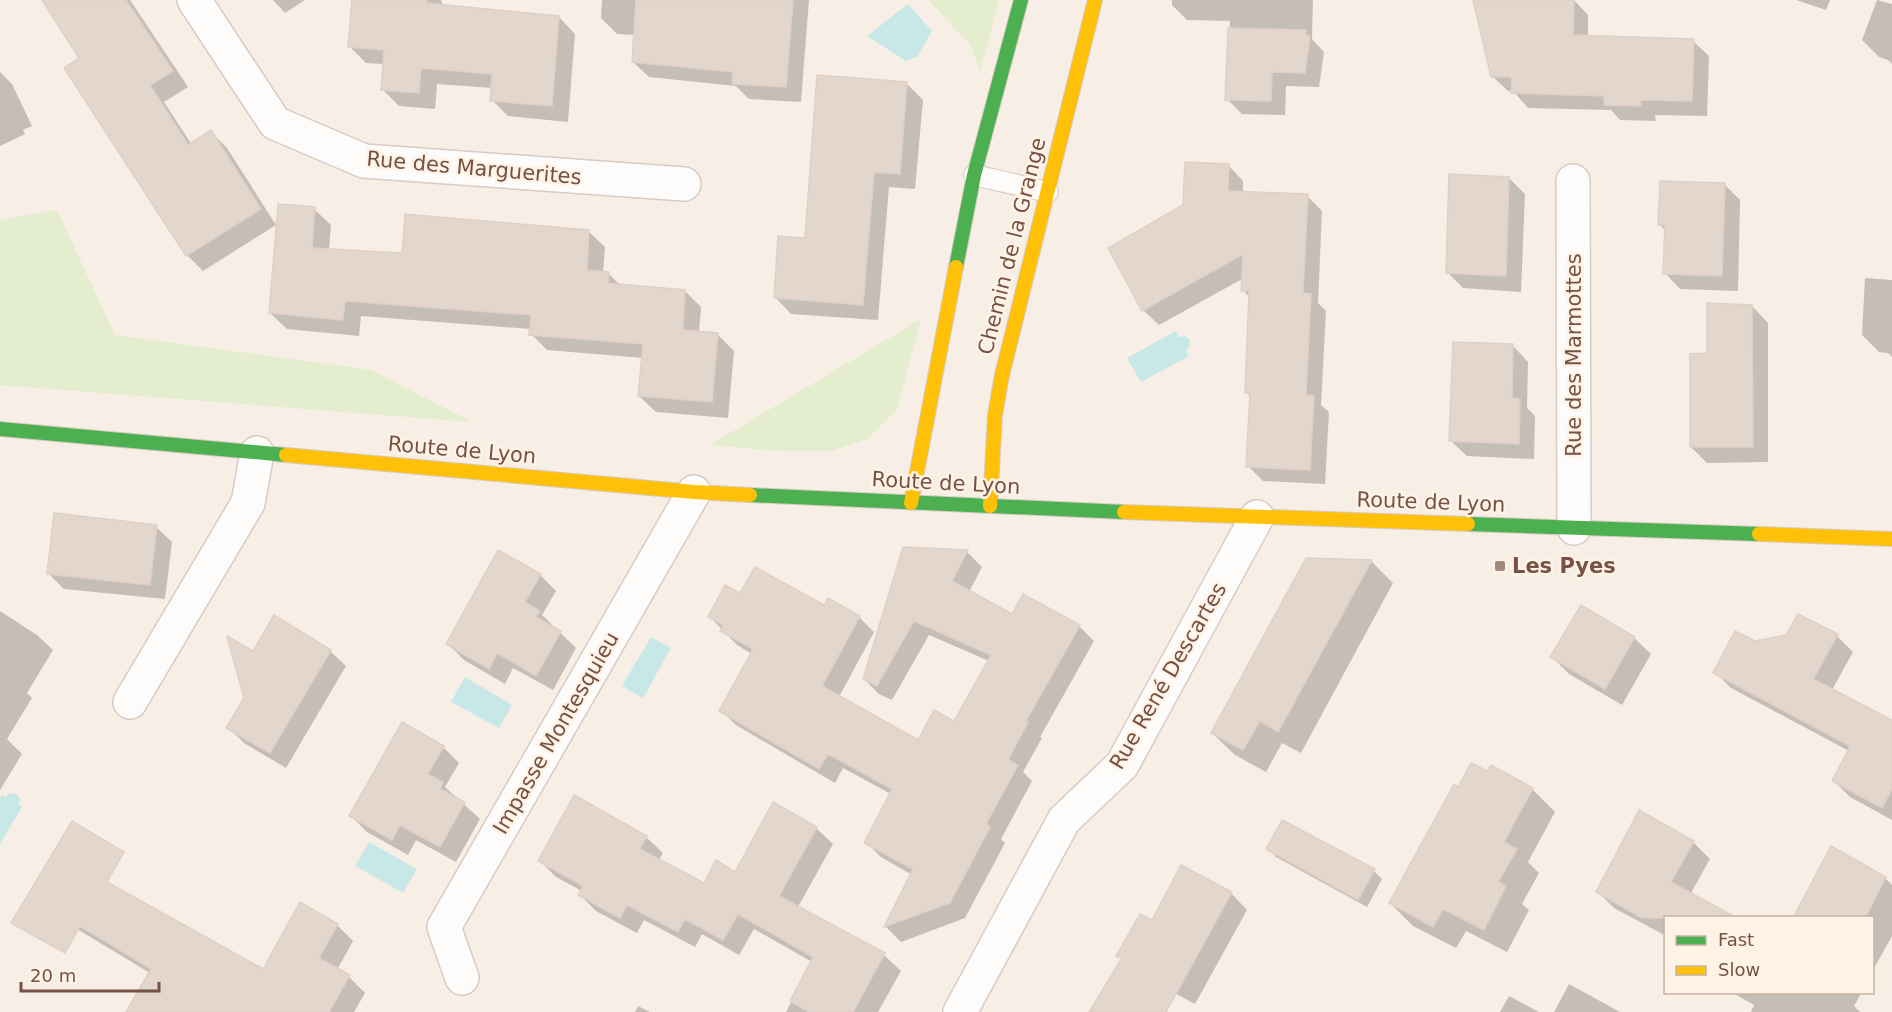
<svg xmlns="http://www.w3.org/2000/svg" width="1892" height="1012" font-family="'DejaVu Sans',sans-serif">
  <rect width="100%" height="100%" fill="#f7eee5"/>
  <!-- green -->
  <path fill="#e4edce" d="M 928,0 L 999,0 L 980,72 L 970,44 Z
    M 57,210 L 115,335 L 371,370 L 472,422 L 0,385 L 0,220 Z
    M 921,319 L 897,409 L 869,438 L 832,451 L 779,451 L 710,445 Z"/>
  <!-- water -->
  <path fill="#c7e8e7" d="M 908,4 L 932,31 L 918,56 L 906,61 L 867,36 Z
    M 1176,331 L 1178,337 L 1185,336 L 1190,340 L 1190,346 L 1186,351 L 1189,356 L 1141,382 L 1127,358 Z
    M 651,637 L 671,648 L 643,698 L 622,686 Z
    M 465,677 L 512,705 L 499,728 L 451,702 Z
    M 10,793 L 16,794 L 20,798 L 19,805 L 22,807 L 0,844 L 0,798 L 2,795 L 5,797 Z
    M 369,842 L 417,869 L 403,893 L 355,866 Z"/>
  <!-- shadow -->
  <path fill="#0003" d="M 43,0 L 130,0 L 188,87 L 164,102 L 192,145 L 211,132 L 227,148 L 276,225 L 203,271 L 187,255 L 81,58 Z
    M 273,0 L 305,0 L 285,13 Z
    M 353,0 L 441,0 L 443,6 L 559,17 L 575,34 L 568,122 L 508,116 L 492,100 L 493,88 L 437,84 L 435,109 L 399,106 L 382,89 L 384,64 L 366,63 L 349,46 Z
    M 602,0 L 809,0 L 801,102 L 749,99 L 736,86 L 649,77 L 633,62 L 635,35 L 617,34 L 601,18 Z
    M 1172,0 L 1313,0 L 1312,39 L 1324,52 L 1319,87 L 1286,86 L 1285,115 L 1242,114 L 1227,99 L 1230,21 L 1187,20 L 1172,5 Z
    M 1474,0 L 1574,0 L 1588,15 L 1588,37 L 1693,41 L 1709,56 L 1707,116 L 1655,115 L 1656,121 L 1620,120 L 1611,110 L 1528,108 L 1513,91 L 1508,91 L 1492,76 Z
    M 1796,0 L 1830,0 L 1826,10 Z
    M 1877,0 L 1892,4 L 1892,64 L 1888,60 L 1879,57 L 1862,40 Z
    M 0,72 L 12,84 L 32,126 L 23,130 L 25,134 L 0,146 Z
    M 907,84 L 923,100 L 915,189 L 889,187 L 878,320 L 791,314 L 775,297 L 806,239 Z
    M 1228,165 L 1243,181 L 1243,193 L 1307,196 L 1322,211 L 1318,303 L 1326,311 L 1321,405 L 1329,412 L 1325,484 L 1263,481 L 1248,466 L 1251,397 L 1246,392 L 1250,298 L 1243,290 L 1244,278 L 1159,325 L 1143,310 L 1185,206 Z
    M 1509,178 L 1525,194 L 1521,292 L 1463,288 L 1447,272 Z
    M 1724,184 L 1740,200 L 1738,291 L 1680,289 L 1665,273 L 1666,231 L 1659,224 Z
    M 314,209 L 331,225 L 329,250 L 404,255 L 588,231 L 605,247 L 603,273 L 608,273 L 621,286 L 685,291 L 701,307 L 699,333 L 717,334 L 734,351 L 728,418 L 656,412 L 639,396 L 643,358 L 547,350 L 531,334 L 531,329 L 361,316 L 359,336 L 287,329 L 270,313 Z
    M 1865,278 L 1892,280 L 1892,357 L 1888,353 L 1879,352 L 1862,335 Z
    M 1752,306 L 1768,323 L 1768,462 L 1707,463 L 1691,447 L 1708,354 Z
    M 1513,346 L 1528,362 L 1527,408 L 1535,416 L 1534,459 L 1467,456 L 1451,441 Z
    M 156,527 L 172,542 L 165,599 L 64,589 L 49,574 Z
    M 904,549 L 967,552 L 982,567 L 969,592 L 1013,616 L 1024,596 L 1079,626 L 1094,641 L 1040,737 L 1042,738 L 1023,772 L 1032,781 L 1001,839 L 1005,843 L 965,918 L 901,942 L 886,927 L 912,875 L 881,857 L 866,842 L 891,794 L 843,768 L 835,783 L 736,725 L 721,710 L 752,654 L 737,645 L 710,617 L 740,595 L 824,607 L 859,617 L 874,632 L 839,697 L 918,742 L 955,723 L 989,661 L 929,635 L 892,700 L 879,694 L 864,679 Z
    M 1371,561 L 1393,583 L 1301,753 L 1282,743 L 1266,772 L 1235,755 L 1212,733 Z
    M 540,575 L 556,591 L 542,615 L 576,648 L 553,690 L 513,668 L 505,684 L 464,660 L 448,644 Z
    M 0,611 L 37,635 L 53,650 L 27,693 L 32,698 L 7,739 L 22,754 L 0,790 Z
    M 1798,616 L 1837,636 L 1853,652 L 1832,690 L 1892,722 L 1892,820 L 1850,797 L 1834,781 L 1849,751 L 1731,688 L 1715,672 L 1754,643 L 1787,636 Z
    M 1634,638 L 1651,654 L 1622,705 L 1569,674 L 1552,657 Z
    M 330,651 L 346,666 L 286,768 L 244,743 L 228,727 L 245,699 L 253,653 Z
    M 443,747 L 459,763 L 445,787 L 480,819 L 456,862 L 416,840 L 408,855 L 367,832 L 351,816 Z
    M 1459,789 L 1532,789 L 1555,812 L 1528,862 L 1539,873 L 1522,904 L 1529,910 L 1507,952 L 1466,931 L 1456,948 L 1413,926 L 1390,903 Z
    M 1282,822 L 1374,871 L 1382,879 L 1367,907 L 1276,857 L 1268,848 Z
    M 816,828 L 833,844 L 798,907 L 884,955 L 901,971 L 878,1012 L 786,1012 L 812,962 L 754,929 L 739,955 L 702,934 L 695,947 L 644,920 L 637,933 L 596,911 L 580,895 L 582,891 L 556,877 L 540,861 L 646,837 L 663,853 L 658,861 L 704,885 L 736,874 Z
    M 1693,842 L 1710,859 L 1677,918 L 1666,918 L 1666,936 L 1614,908 L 1597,891 Z
    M 1885,878 L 1892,885 L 1892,936 L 1872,972 L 1872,918 L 1795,918 Z
    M 1231,893 L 1247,910 L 1195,1004 L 1135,972 L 1118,955 L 1152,922 Z
    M 61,913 L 264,971 L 337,925 L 353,941 L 337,970 L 349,977 L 365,993 L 354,1012 L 137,1012 L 150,973 L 77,929 Z
    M 1569,984 L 1620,1012 L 1554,1012 Z
    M 1731,992 L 1862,992 L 1854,1006 L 1860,1012 L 1751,1012 L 1754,1005 Z
    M 1509,996 L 1539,1012 L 1500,1012 Z
    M 638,1006 L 650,1012 L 635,1012 Z"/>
  <!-- building -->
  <path fill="#e3d6cd" stroke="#e0d0c7" stroke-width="1.5" d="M 42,0 L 126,0 L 173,71 L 150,85 L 188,145 L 211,130 L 261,209 L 186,256 L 64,68 L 79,58 Z
    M 352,0 L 427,0 L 426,3 L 559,16 L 552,106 L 490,101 L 492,74 L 421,68 L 419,93 L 381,90 L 384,50 L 348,47 Z
    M 636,0 L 793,0 L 786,87 L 732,84 L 733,72 L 632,62 Z
    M 1473,0 L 1574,0 L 1573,35 L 1694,39 L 1692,101 L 1641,100 L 1641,106 L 1604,105 L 1604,96 L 1511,93 L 1512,77 L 1491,77 Z
    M 1228,28 L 1306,30 L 1306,35 L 1310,36 L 1305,73 L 1272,72 L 1271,101 L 1225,100 Z
    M 817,75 L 907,82 L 900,174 L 874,172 L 863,305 L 774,298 L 778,236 L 805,238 Z
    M 1185,162 L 1229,164 L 1228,191 L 1308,194 L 1303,293 L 1311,294 L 1306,395 L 1314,396 L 1310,470 L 1246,467 L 1250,393 L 1245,393 L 1249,291 L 1241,291 L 1243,254 L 1142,311 L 1108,248 L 1183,205 Z
    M 1449,174 L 1509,177 L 1506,276 L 1446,273 Z
    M 1660,181 L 1725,183 L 1722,276 L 1663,274 L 1665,225 L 1658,225 Z
    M 278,204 L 315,207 L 312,248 L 402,253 L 405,214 L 589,230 L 587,270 L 609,272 L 608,283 L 685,290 L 683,330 L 718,333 L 712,402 L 638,396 L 643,344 L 529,335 L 531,315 L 345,301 L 343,320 L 269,313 Z
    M 1707,303 L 1752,305 L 1753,447 L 1690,447 L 1690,354 L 1707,353 Z
    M 1453,342 L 1513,344 L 1512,398 L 1520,399 L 1519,444 L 1449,441 Z
    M 54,513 L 157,525 L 150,585 L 47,574 Z
    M 903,547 L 968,550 L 952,581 L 1012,614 L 1023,594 L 1080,625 L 1026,721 L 1028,722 L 1008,760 L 1018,765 L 986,824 L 990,827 L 950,903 L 884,927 L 913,869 L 864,843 L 892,789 L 828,754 L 819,769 L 719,711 L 753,649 L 720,631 L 723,625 L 708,617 L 725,585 L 740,593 L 755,567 L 824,605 L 828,598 L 860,616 L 822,686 L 918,740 L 934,710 L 954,721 L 991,655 L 914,621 L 877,686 L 863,679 Z
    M 498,550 L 541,574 L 525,602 L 540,611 L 536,617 L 561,631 L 536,676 L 497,653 L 489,669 L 446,644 Z
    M 1306,558 L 1372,560 L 1278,732 L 1260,721 L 1243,750 L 1211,733 Z
    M 1581,605 L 1635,637 L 1605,689 L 1550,657 Z
    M 1798,614 L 1838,634 L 1813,679 L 1892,720 L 1892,789 L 1882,808 L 1832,781 L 1850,746 L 1713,673 L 1735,631 L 1755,641 L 1786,635 Z
    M 274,615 L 331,650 L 270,753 L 226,728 L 244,698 L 227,636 L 253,651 Z
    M 402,722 L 444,746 L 428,774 L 443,782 L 440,789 L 465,802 L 440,847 L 400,825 L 392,840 L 349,816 Z
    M 1471,763 L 1487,771 L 1491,765 L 1533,788 L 1504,842 L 1517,849 L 1498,882 L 1506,886 L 1484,930 L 1443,909 L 1433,927 L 1389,903 L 1454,784 L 1458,787 Z
    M 574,795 L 647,836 L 640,849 L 704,883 L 716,860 L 735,872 L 773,802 L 817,827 L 779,896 L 885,953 L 853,1012 L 809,1012 L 790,1001 L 813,957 L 738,914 L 723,940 L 685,919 L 678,932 L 627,905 L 620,918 L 578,895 L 583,886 L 538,861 Z
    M 1639,810 L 1694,841 L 1671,882 L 1737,918 L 1642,918 L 1596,892 Z
    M 1282,820 L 1375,869 L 1358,900 L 1266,849 Z
    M 72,821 L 124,852 L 107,882 L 263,969 L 300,902 L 338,924 L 319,958 L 350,975 L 329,1012 L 126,1012 L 151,969 L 80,926 L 65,953 L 11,923 Z
    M 1831,846 L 1886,877 L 1865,918 L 1793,918 Z
    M 1181,865 L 1232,892 L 1166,1012 L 1089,1012 L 1122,958 L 1116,956 L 1140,914 L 1152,920 Z"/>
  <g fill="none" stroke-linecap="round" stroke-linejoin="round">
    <!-- lane casing -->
    <g stroke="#d8cbc4" stroke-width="22">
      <path id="lane" d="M 974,175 L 1048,192"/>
    </g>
    <!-- street casing -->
    <g stroke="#d8cbc4" stroke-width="36">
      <path id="street" d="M 194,0 L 275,123 L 364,161 L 684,184
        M 1573,181 L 1574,528
        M 130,702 L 248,503 L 257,453
        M 462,978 L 444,927 L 694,492
        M 960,1012 L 1064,820 L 1122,765 L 1257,517"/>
    </g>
    <!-- fast casing -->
    <g stroke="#d7cac2" stroke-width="16">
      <path id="fast" d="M 956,267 L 974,175 L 1021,0
        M 0,429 L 286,455
        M 750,495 L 1124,512
        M 1468,524 L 1759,534"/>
    </g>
    <!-- slow casing -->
    <g stroke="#d7cac2" stroke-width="16">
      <path id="slow" d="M 286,455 L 694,492 L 750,495
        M 911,503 L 956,267
        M 990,506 L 995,415 L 1002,375 L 1095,0
        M 1124,512 L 1468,524
        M 1759,534 L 1892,539"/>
    </g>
    <!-- lane -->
    <use href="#lane" stroke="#fefcfb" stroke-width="20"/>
    <!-- street -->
    <use href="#street" stroke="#fefcfb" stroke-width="33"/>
    <!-- fast -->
    <use href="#fast" stroke="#4caf50" stroke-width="14"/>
    <!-- slow -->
    <use href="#slow" stroke="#ffc107" stroke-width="14"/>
  </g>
  <!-- markers -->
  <rect fill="#a2897d" stroke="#fff3e6" stroke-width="2" x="1494" y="560" width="12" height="12" rx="3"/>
  <g text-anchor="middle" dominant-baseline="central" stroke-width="5" stroke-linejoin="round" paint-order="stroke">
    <!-- street labels -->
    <g font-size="21" fill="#755245" stroke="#fff3e6">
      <text transform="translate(474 168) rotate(5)">Rue des Marguerites</text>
      <text transform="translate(1012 246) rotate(-76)">Chemin de la Grange</text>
      <text transform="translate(1574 355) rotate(-90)">Rue des Marmottes</text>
      <text transform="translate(462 450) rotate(5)">Route de Lyon</text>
      <text transform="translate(946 483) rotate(3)">Route de Lyon</text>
      <text transform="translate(1431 502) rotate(2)">Route de Lyon</text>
      <text transform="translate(1168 676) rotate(-60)">Rue René Descartes</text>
      <text transform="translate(556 733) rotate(-60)">Impasse Montesquieu</text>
    </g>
    <!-- poi labels -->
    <g font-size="21" font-weight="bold" fill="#755245" stroke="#fff3e6" text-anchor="start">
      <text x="1512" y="566">Les Pyes</text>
    </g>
  </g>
  <!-- legend -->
  <rect x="1664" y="916" width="210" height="78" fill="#fff3e6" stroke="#c8b3a6" stroke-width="1.5"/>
  <rect x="1676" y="936" width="30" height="9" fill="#4caf50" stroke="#c8b3a6" stroke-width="1.5"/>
  <text x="1718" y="946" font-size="18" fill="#755245">Fast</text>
  <rect x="1676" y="966" width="30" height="9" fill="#ffc107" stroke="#c8b3a6" stroke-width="1.5"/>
  <text x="1718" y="976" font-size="18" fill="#755245">Slow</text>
  <!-- scale -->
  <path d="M21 982v9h138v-9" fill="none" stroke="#755245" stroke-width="3"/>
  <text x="30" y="982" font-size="18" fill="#755245" stroke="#fff3e6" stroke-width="4.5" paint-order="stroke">20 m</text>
</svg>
